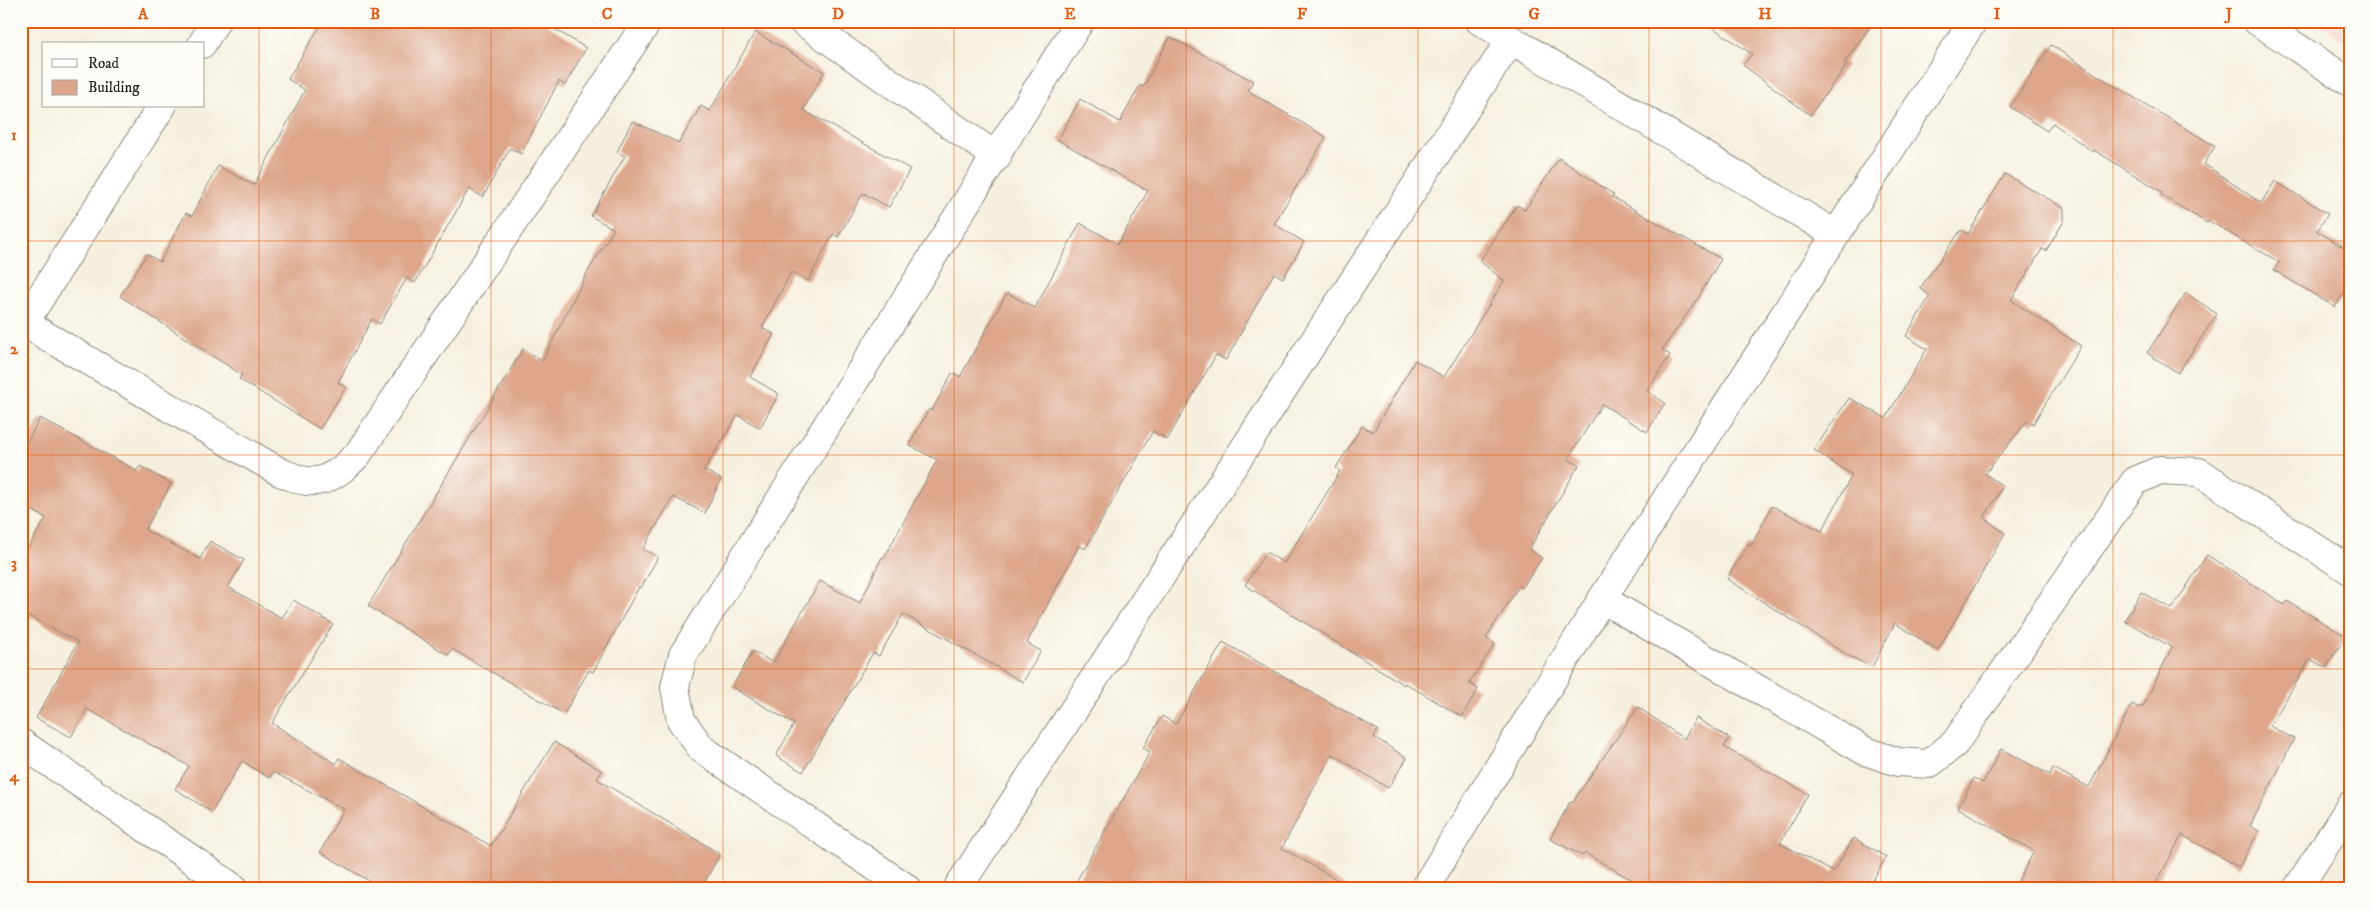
<svg xmlns="http://www.w3.org/2000/svg" width="2372" height="910" font-family="'IM FELL DW Pica',serif">
  <rect width="100%" height="100%" fill="#fdfcf7"/>
  <filter id="ink" filterUnits="userSpaceOnUse"><feTurbulence type="fractalNoise" baseFrequency=".02" numOctaves="2"/><feDisplacementMap in="SourceGraphic" scale="10" xChannelSelector="R" yChannelSelector="G"/><feConvolveMatrix kernelMatrix="1 2 1 2 8 2 1 2 1" color-interpolation-filters="sRGB"/></filter>
  <filter id="wash" filterUnits="userSpaceOnUse"><feTurbulence type="fractalNoise" baseFrequency=".0096" numOctaves="4" result="noise"/><feDisplacementMap in="SourceGraphic" scale="20" xChannelSelector="R" yChannelSelector="G"/><feGaussianBlur stdDeviation="1.12" result="paint"/><feColorMatrix in="noise" values="0 0 0 0 0 0 0 0 0 0 0 0 0 0 0 0 0 1.4 0 .05"/><feComposite in="paint" operator="in"/></filter>
  <g filter="url(#wash)">
    <rect width="100%" height="100%" fill="#f5f0de"/>
    <!-- built -->
    <path fill="#f6d2c4" d="M 2314,21 L 2351,21 L 2351,45 Z"/>
    <g id="blocks">
      <!-- building -->
      <path fill="#dda68a" d="M 323,21 L 541,21 L 586,48 L 565,85 L 559,81 L 521,154 L 510,148 L 483,197 L 469,189 L 415,283 L 407,278 L 380,324 L 372,319 L 338,382 L 346,387 L 320,429 L 239,379 L 242,375 L 120,296 L 147,254 L 160,262 L 186,213 L 192,216 L 218,166 L 254,185 L 305,90 L 288,79 Z
        M 1703,21 L 1874,21 L 1844,63 L 1847,65 L 1810,115 L 1743,65 L 1752,54 Z
        M 755,32 L 824,72 L 803,110 L 910,169 L 889,207 L 863,193 L 838,237 L 833,234 L 808,281 L 791,272 L 762,328 L 774,334 L 750,377 L 779,394 L 760,428 L 738,415 L 704,470 L 721,479 L 705,513 L 673,497 L 643,549 L 658,557 L 641,588 L 639,587 L 593,672 L 589,670 L 564,714 L 452,649 L 448,655 L 368,606 L 523,349 L 542,361 L 587,273 L 614,229 L 591,216 L 625,156 L 617,152 L 632,121 L 679,143 L 701,106 L 710,111 Z
        M 1170,37 L 1253,81 L 1248,91 L 1326,137 L 1274,224 L 1304,242 L 1283,278 L 1274,273 L 1226,360 L 1216,355 L 1167,440 L 1153,431 L 1085,549 L 1079,545 L 1027,643 L 1041,651 L 1023,682 L 903,614 L 879,656 L 873,653 L 803,772 L 776,756 L 794,724 L 732,687 L 753,651 L 773,663 L 820,581 L 860,603 L 882,557 L 884,558 L 937,460 L 909,445 L 929,409 L 932,411 L 952,373 L 960,377 L 1007,293 L 1035,308 L 1080,223 L 1118,244 L 1148,191 L 1058,140 L 1080,99 L 1120,122 L 1140,85 L 1143,87 Z
        M 2051,45 L 2108,82 L 2215,146 L 2204,164 L 2261,203 L 2275,181 L 2328,214 L 2317,231 L 2351,252 L 2351,282 L 2335,307 L 2274,270 L 2279,262 L 2209,221 L 2207,223 L 2161,195 L 2162,192 L 2094,150 L 2093,152 L 2053,123 L 2047,131 L 2010,107 Z
        M 1559,158 L 1614,195 L 1612,197 L 1721,259 L 1698,298 L 1662,350 L 1670,355 L 1647,391 L 1665,403 L 1647,432 L 1602,404 L 1568,459 L 1579,465 L 1529,549 L 1542,558 L 1522,588 L 1519,586 L 1486,638 L 1495,644 L 1469,683 L 1478,689 L 1462,717 L 1405,683 L 1404,685 L 1245,585 L 1266,552 L 1284,563 L 1340,471 L 1336,468 L 1362,426 L 1373,432 L 1415,360 L 1444,377 L 1504,281 L 1480,261 L 1517,205 L 1525,210 Z
        M 2005,174 L 2064,208 L 2064,221 L 2046,251 L 2042,249 L 2011,300 L 2081,346 L 2033,424 L 2027,421 L 1985,474 L 2003,486 L 1984,518 L 2005,533 L 1938,650 L 1895,623 L 1872,667 L 1847,655 L 1727,579 L 1748,544 L 1751,546 L 1772,506 L 1822,531 L 1852,475 L 1814,450 L 1849,398 L 1886,418 L 1927,349 L 1906,336 L 1930,296 L 1920,288 L 1961,230 L 1968,234 Z
        M 2186,293 L 2217,314 L 2178,373 L 2147,353 Z
        M 40,418 L 137,471 L 140,466 L 171,484 L 145,530 L 200,559 L 210,541 L 244,560 L 228,587 L 282,618 L 293,600 L 333,624 L 272,723 L 336,764 L 339,758 L 491,846 L 554,742 L 602,771 L 597,779 L 720,854 L 701,889 L 383,889 L 320,852 L 344,809 L 273,772 L 269,778 L 242,761 L 212,812 L 175,789 L 189,766 L 87,709 L 71,737 L 36,718 L 78,642 L 21,612 L 21,560 L 46,518 L 21,504 L 21,454 Z
        M 2207,555 L 2285,605 L 2287,601 L 2346,636 L 2326,668 L 2310,659 L 2270,726 L 2294,739 L 2250,826 L 2259,831 L 2239,867 L 2182,835 L 2153,889 L 2014,889 L 2034,851 L 1958,808 L 1974,778 L 1983,783 L 2001,749 L 2050,775 L 2053,768 L 2089,787 L 2132,704 L 2139,708 L 2140,706 L 2143,707 L 2172,647 L 2125,621 L 2141,592 L 2172,609 Z
        M 1223,642 L 1378,730 L 1374,737 L 1407,758 L 1388,788 L 1332,754 L 1282,848 L 1353,889 L 1072,889 L 1150,752 L 1143,748 L 1162,716 L 1176,724 Z
        M 1638,707 L 1684,739 L 1696,718 L 1729,738 L 1724,747 L 1808,794 L 1780,843 L 1833,872 L 1854,838 L 1886,857 L 1868,889 L 1648,889 L 1585,853 L 1583,856 L 1550,839 L 1570,802 L 1572,803 Z"/>
    </g>
  </g>
  <g filter="url(#ink)">
    <use href="#blocks" fill-opacity="0" stroke="#88867d" stroke-width="1"/>
    <g fill="none" stroke-linecap="round" stroke-linejoin="round">
      <!-- minor casing -->
      <g stroke="#88867d" stroke-width="30">
        <path id="minor" d="M 802,21 L 997,157
          M 1480,21 L 1835,234
          M 2257,21 L 2351,83
          M 202,44 L 216,21
          M 24,323 L 280,472 C 288,475 298,480 307,481 C 327,484 345,468 358,454 L 648,21
          M 21,328 L 162,106
          M 1602,599 L 1865,751 L 1898,762 L 1929,764 L 1955,743 L 2135,481 L 2160,470 L 2199,472 L 2351,571
          M 21,743 L 235,889
          M 908,889 L 702,749 L 681,720 L 675,687 L 683,655 L 1080,21
          M 957,889 L 1510,41
          M 1424,889 L 1602,599 L 1973,21
          M 2297,889 L 2351,805"/>
      </g>
      <!-- minor -->
      <use href="#minor" stroke="#fff" stroke-width="28"/>
    </g>
  </g>
  <!-- grid -->
  <path fill="none" stroke="#e8590c" stroke-width="1" stroke-opacity="0.55" d="M 259,21 L 259,889M 491,21 L 491,889M 723,21 L 723,889M 954,21 L 954,889M 1186,21 L 1186,889M 1418,21 L 1418,889M 1649,21 L 1649,889M 1881,21 L 1881,889M 2113,21 L 2113,889M 21,241 L 2351,241M 21,455 L 2351,455M 21,669 L 2351,669"/>
  <!-- margin -->
  <rect width="2372" height="910" fill="none" stroke="#fdfcf7" stroke-width="55"/>
  <!-- legend -->
  <rect x="42" y="42" width="162" height="65" fill="#fdfcf7" stroke="#a3a29f"/>
  <rect x="52" y="59" width="25" height="8" fill="#ffffff" stroke="#a3a29f"/>
  <text x="88" y="68" font-size="15" fill="#1c1c1c">Road</text>
  <rect x="52" y="80" width="25" height="15" fill="#dda68a" stroke="#a3a29f"/>
  <text x="88" y="92" font-size="15" fill="#1c1c1c">Building</text>
  <rect x="28" y="28" width="2316" height="854" fill="none" stroke="#e8590c" stroke-width="2"/>
  <g font-size="16" text-anchor="middle" font-weight="bold" fill="#e8590c">
    <text x="143" y="19">A</text>
    <text x="375" y="19">B</text>
    <text x="607" y="19">C</text>
    <text x="838" y="19">D</text>
    <text x="1070" y="19">E</text>
    <text x="1302" y="19">F</text>
    <text x="1534" y="19">G</text>
    <text x="1765" y="19">H</text>
    <text x="1997" y="19">I</text>
    <text x="2229" y="19">J</text>
    <text x="14" y="140">1</text>
    <text x="14" y="354">2</text>
    <text x="14" y="568">3</text>
    <text x="14" y="781">4</text>
  </g>
</svg>
